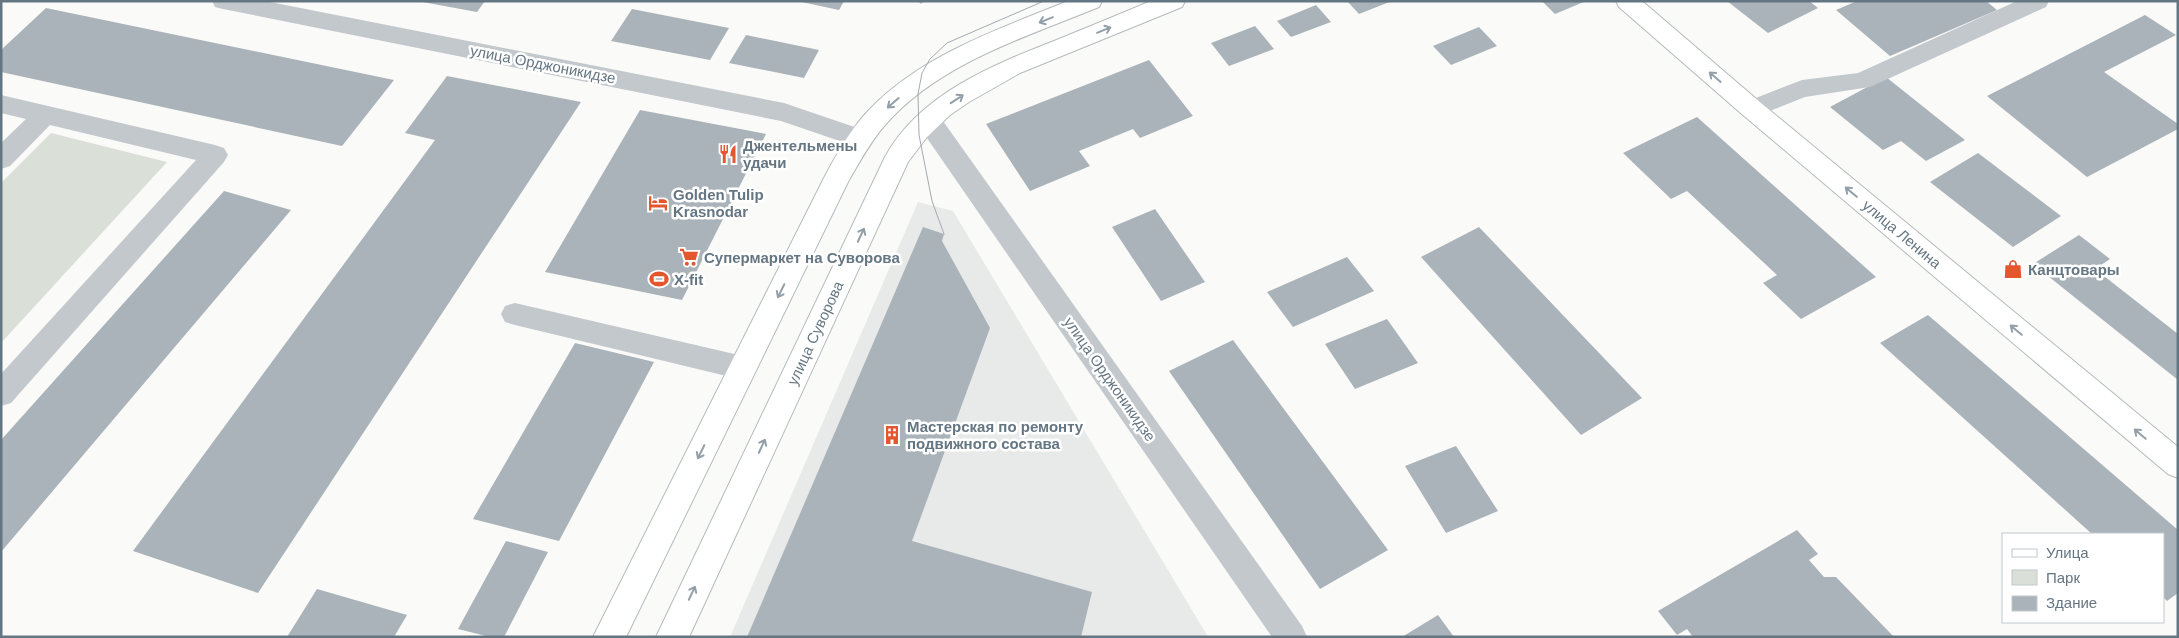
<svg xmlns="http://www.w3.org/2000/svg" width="2179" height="638" font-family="Helvetica,sans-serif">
  <rect width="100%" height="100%" fill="#fafaf8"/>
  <!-- built -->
  <path fill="#e8e9e9" d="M 918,202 L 953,211 L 1208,637 L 730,637 Z"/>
  <!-- green -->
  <path fill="#dadfd7" d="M 51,133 L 167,162 L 1,343 L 1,183 Z"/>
  <!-- building -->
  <path fill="#aab3b9" d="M 417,1 L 485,1 L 477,12 Z
    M 797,1 L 844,1 L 839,10 Z
    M 1347,1 L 1392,1 L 1359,14 Z
    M 1542,1 L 1586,1 L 1555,14 Z
    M 1727,1 L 1809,1 L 1818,8 L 1768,33 Z
    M 1857,1 L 1986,1 L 1997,10 L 1890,56 L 1836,10 Z
    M 1316,5 L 1331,22 L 1291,37 L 1277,21 Z
    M 46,8 L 394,80 L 342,146 L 1,72 L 1,50 Z
    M 632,9 L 729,28 L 710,60 L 611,41 Z
    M 2145,15 L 2176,35 L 2104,72 L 2178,124 L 2178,129 L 2087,177 L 1987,96 Z
    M 1255,26 L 1274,49 L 1229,66 L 1211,43 Z
    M 1479,27 L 1497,46 L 1451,65 L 1433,46 Z
    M 746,35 L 819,50 L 804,78 L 729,63 Z
    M 1149,60 L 1193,116 L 1140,138 L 1133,129 L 1079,151 L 1090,166 L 1030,191 L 986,124 Z
    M 447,76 L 581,102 L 258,593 L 133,551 L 435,140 L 405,133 Z
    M 1886,77 L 1965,140 L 1926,161 L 1901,141 L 1883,150 L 1830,107 Z
    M 640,110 L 766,134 L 682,300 L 545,272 Z
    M 1697,117 L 1876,277 L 1801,319 L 1763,283 L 1777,275 L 1687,191 L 1671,199 L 1623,153 Z
    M 1978,153 L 2061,216 L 2013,247 L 1930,182 Z
    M 224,191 L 291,210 L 1,552 L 1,440 Z
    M 1155,209 L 1205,282 L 1161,301 L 1112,227 Z
    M 923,227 L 944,234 L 942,241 L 990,328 L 912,541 L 1092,592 L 1081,637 L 747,637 Z
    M 1479,227 L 1642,398 L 1581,435 L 1421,257 Z
    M 2079,235 L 2110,259 L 2095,269 L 2178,334 L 2178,380 L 2033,264 Z
    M 1347,257 L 1374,291 L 1293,327 L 1267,292 Z
    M 1928,315 L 2178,530 L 2178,593 L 2167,601 L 2163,597 L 2163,534 L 2092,534 L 1880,343 Z
    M 1387,319 L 1418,363 L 1355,389 L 1325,344 Z
    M 1233,340 L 1388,550 L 1320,589 L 1169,371 Z
    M 575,343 L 654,362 L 559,541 L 473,519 Z
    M 1456,446 L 1498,511 L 1446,533 L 1405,466 Z
    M 1797,530 L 1818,554 L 1809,560 L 1824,577 L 1836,577 L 1894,637 L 1693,637 L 1687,629 L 1677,635 L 1658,611 Z
    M 506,541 L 548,552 L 504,637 L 490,637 L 458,629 Z
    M 317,589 L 407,615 L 394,637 L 287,637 Z
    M 1438,615 L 1454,637 L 1402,637 Z"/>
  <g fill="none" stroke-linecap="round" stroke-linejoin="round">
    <!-- major casing -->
    <g stroke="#b5babe" stroke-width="2">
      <path id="major" d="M 1068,1 L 1102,1 L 1099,7 C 1026,37 939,63 885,125 C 870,142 859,163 848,182 L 626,637 L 593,637 L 824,178 C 836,155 850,130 868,111 C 921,55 999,29 1068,1 Z
        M 1151,1 L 1185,1 L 1182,7 L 1020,73 L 969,102 L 950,115 L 927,137 L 908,162 L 689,637 L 656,637 L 885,157 C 920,93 995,64 1059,39 C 1090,26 1121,14 1151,1 Z
        M 1616,1 L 1642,1 L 1761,103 L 2178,447 L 2178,478 L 2168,474 L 1743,115 L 1619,7 Z"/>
    </g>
    <!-- path -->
    <path stroke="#bbbfc2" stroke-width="3" stroke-dasharray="2.5 2.5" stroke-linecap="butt" d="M 920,3 L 922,1"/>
    <!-- minor -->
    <path fill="#c3c8cc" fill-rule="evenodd" d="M 212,1 L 265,1 L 784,103 L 869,132 L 872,139 L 869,146 L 860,148 L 781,121 L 223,9 L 215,7 Z
      M 2017,1 L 2049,1 L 2046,7 L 1870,87 L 1805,97 L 1752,118 L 1743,115 L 1740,109 L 1743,103 L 1802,80 L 1858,73 Z
      M 1,95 L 215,145 L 224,148 L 228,155 L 224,162 L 11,403 L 1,406 L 1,374 L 196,160 L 50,125 L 10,166 L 1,169 L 1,143 L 26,119 L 1,113 Z
      M 929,112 L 938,114 L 1302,626 L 1307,637 L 1272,637 L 920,128 L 917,121 L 920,114 Z
      M 515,303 L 743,356 L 753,359 L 757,368 L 753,377 L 743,380 L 515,325 L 505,322 L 501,314 L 505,306 Z"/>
    <!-- major -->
    <use href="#major" fill="#fff" fill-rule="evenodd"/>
    <!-- tram -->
    <path stroke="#a2aab0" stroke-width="1" d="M 944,234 L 932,201 L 919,135 L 918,94 L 922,73 L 930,59 L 947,43 L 1044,1"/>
  </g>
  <!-- one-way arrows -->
  <defs><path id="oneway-shaft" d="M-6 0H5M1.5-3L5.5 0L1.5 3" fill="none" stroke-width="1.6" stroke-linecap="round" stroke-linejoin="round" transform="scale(1.25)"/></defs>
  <g stroke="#939fa8">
    <use href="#oneway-shaft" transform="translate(1046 20) rotate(158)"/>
    <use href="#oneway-shaft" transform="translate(1104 30) rotate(-22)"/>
    <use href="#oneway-shaft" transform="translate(1715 77) rotate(-139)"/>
    <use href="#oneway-shaft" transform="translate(957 99) rotate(-33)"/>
    <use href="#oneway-shaft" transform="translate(893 103) rotate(139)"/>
    <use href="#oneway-shaft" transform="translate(1851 192) rotate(-140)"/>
    <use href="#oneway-shaft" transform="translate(861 235) rotate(-65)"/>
    <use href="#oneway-shaft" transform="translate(781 291) rotate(116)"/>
    <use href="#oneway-shaft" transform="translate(2016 330) rotate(-140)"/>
    <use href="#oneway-shaft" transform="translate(2140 434) rotate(-140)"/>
    <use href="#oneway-shaft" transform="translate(762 446) rotate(-65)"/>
    <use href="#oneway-shaft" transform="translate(701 452) rotate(116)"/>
    <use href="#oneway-shaft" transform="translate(692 593) rotate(-65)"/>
  </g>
  <!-- icons -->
  <defs>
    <g id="restaurant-bare" transform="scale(1.5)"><path d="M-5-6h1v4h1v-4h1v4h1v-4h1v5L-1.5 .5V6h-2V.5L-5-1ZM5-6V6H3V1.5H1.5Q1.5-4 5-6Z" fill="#e4572e" stroke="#fff" stroke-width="2.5" paint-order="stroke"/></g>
    <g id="hotel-bare" transform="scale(1.5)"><path d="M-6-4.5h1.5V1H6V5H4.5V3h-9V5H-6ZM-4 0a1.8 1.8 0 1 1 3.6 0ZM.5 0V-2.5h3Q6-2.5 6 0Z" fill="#e4572e" stroke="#fff" stroke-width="2.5" paint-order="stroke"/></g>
    <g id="supermarket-bare" transform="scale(1.5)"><path d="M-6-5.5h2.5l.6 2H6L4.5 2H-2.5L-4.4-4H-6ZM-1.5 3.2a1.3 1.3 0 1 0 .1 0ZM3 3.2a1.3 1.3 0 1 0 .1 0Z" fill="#e4572e" stroke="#fff" stroke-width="2.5" paint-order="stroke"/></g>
    <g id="shop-bare" transform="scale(1.5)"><path d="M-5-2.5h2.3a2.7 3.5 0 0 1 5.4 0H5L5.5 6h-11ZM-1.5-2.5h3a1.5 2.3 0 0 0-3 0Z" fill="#e4572e" stroke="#fff" stroke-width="2.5" paint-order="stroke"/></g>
    <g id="stadium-bare" transform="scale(1.5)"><path d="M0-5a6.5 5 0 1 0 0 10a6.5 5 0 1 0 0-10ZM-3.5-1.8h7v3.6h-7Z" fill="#e4572e" stroke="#fff" stroke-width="2.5" paint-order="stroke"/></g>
    <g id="building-bare" transform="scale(1.5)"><path d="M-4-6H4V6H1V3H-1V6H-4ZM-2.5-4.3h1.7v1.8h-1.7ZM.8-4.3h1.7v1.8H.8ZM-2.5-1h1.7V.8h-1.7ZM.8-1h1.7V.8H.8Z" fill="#e4572e" stroke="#fff" stroke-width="2.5" paint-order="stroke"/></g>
  </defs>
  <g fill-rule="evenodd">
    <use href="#restaurant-bare" x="728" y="154"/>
    <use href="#hotel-bare" x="658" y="203"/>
    <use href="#supermarket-bare" x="689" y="257"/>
    <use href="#shop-bare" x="2013" y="269"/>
    <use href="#stadium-bare" x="659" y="279"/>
    <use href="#building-bare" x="892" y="435"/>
  </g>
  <g text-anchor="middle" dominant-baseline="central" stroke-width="5" stroke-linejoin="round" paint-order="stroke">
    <!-- street labels -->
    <g font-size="15" fill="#657683" stroke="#fff">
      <text transform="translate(543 64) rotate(11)">улица Орджоникидзе</text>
      <text transform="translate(1902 234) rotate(40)">улица Ленина</text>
      <text transform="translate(815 333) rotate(-65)">улица Суворова</text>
      <text transform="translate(1110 379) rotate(55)">улица Орджоникидзе</text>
    </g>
    <!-- poi labels -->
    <g font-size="15" font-weight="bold" fill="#657683" stroke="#fff" text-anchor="start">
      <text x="743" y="145">Джентельмены<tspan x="743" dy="17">удачи</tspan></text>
      <text x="673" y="194">Golden Tulip<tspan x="673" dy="17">Krasnodar</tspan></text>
      <text x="704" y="257">Супермаркет на Суворова</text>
      <text x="2028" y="269">Канцтовары</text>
      <text x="674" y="279">X-fit</text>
      <text x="907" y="426">Мастерская по ремонту<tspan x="907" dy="17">подвижного состава</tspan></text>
    </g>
  </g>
  <!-- border -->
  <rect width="2179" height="638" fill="none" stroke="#657683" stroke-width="5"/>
  <!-- legend -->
  <rect x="2002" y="533" width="162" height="90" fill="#ffffff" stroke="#c1c8cd"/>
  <rect x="2012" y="549" width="25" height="8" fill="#ffffff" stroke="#c1c8cd"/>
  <text x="2046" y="558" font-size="15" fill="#657683">Улица</text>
  <rect x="2012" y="570" width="25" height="15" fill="#dadfd7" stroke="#c1c8cd"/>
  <text x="2046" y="583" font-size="15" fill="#657683">Парк</text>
  <rect x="2012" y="596" width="25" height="15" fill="#aab3b9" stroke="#c1c8cd"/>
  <text x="2046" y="608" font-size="15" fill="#657683">Здание</text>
</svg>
